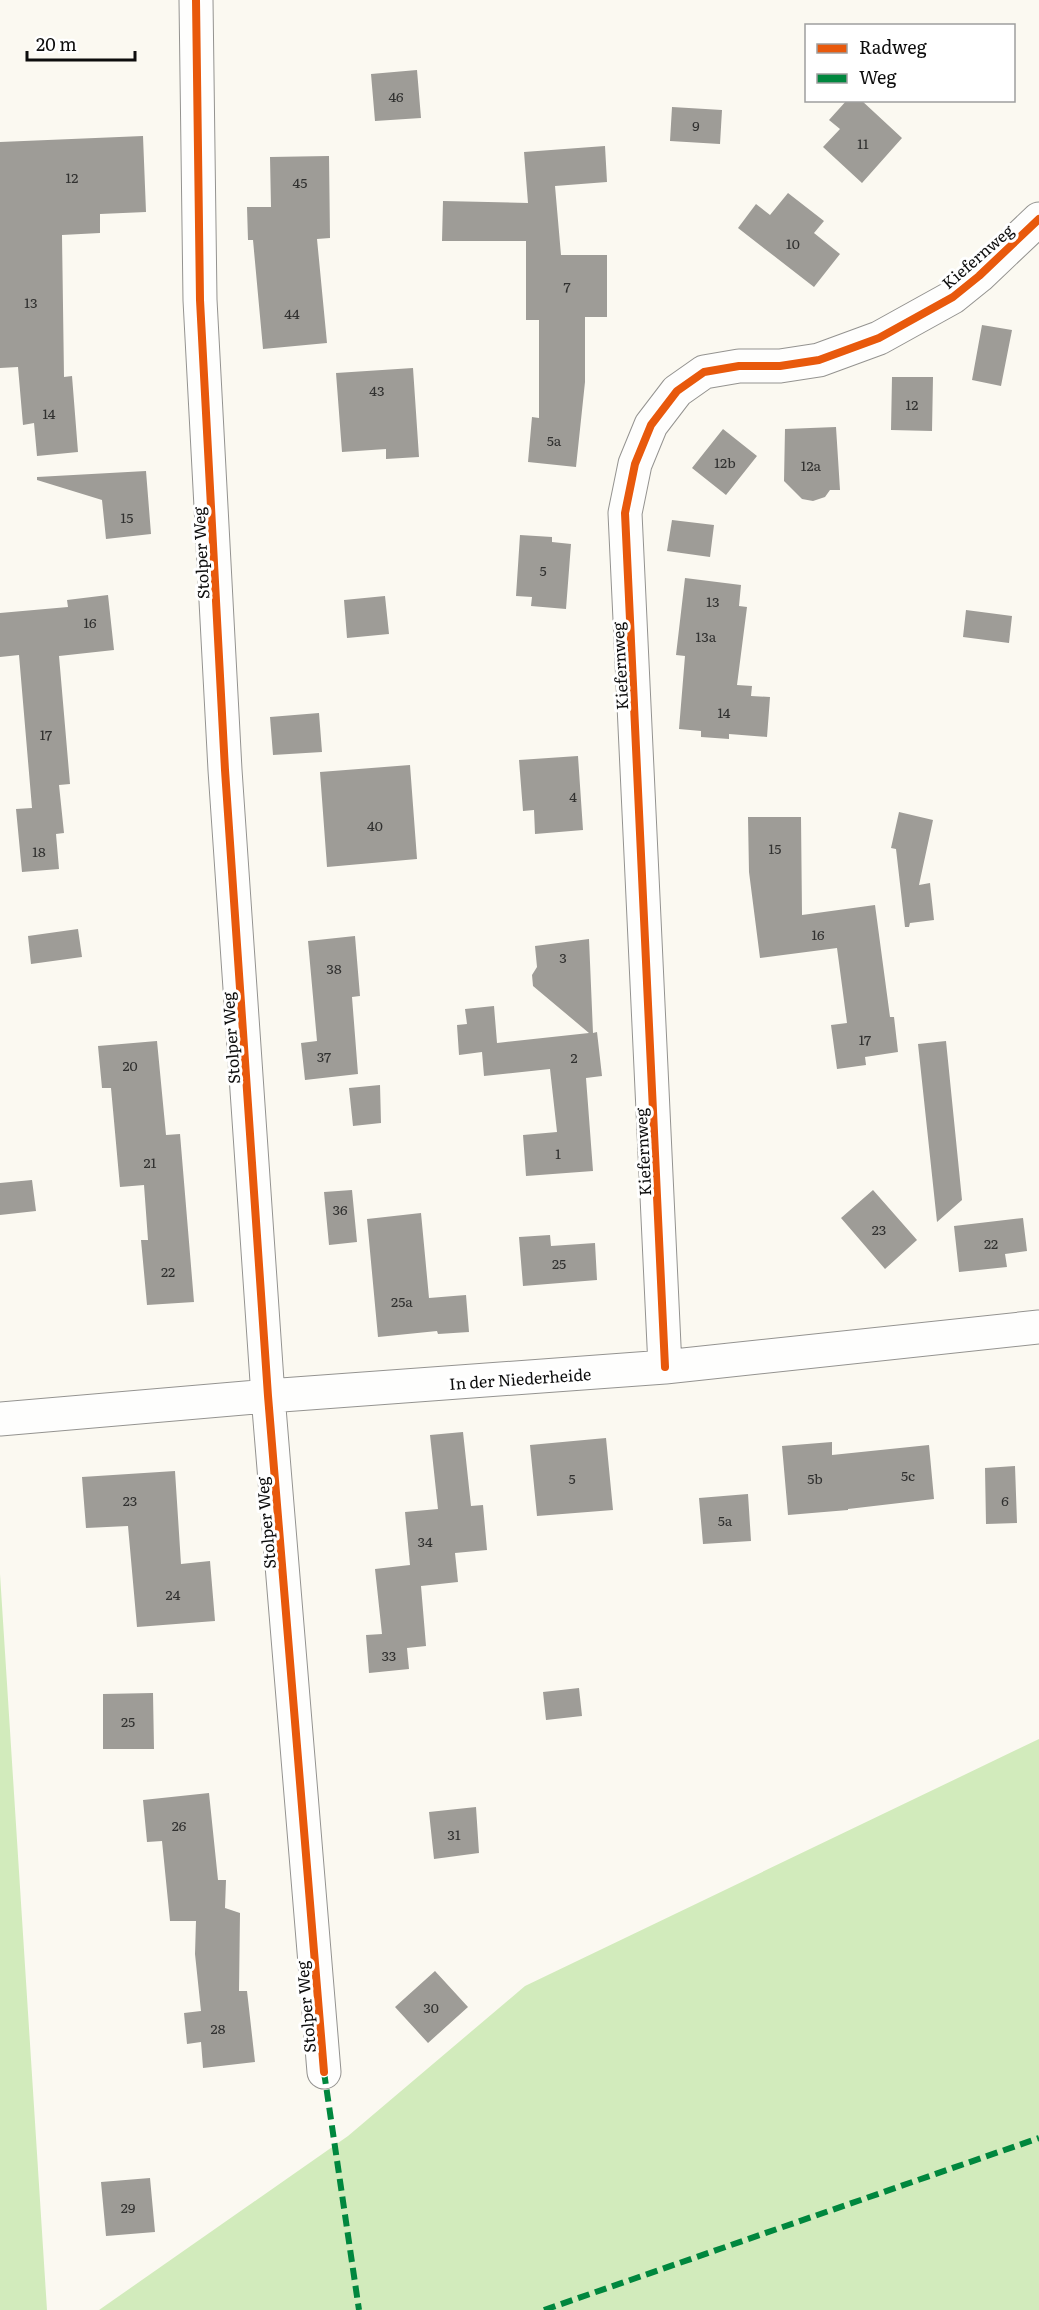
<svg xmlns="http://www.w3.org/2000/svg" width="1039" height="2310" font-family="Literata,serif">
  <rect width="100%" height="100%" fill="#fbf9f1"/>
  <!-- forest -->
  <path fill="#d2ebbc" d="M 0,1574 L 47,2310 L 0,2310 Z
    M 1039,1739 L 1039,2310 L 99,2310 L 348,2136 L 525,1986 Z"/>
  <!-- building -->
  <path fill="#9e9c97" d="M 417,70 L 421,118 L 375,121 L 371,74 Z
    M 847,100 L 861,100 L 902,138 L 862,183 L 823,147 L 840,129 L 829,120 Z
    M 672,107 L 722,110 L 720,144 L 670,141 Z
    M 143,136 L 146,212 L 100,214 L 100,233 L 62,235 L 64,377 L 72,376 L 78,452 L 37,456 L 34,423 L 23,425 L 18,367 L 0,368 L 0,142 Z
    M 605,146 L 607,182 L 555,186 L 561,255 L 607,255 L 607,317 L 585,317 L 585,382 L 576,467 L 528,462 L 532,417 L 539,418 L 539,320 L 526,320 L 526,241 L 442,241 L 443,201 L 528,203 L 524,152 Z
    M 329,156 L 330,238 L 317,239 L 327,343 L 263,349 L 253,240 L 248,240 L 247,207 L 271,207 L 270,157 Z
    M 788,193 L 824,221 L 814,233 L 840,254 L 814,287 L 738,228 L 756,204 L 770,215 Z
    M 982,325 L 1012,330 L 1001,386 L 972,380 Z
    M 413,368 L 419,457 L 386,459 L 386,449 L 342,452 L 336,373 Z
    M 892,377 L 933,377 L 932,431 L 891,430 Z
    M 836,427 L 840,490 L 830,490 L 825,497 L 813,501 L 802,499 L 784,481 L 785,429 Z
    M 723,429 L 757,456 L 726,495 L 692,468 Z
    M 146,471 L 151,534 L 106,539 L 102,500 L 37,480 L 37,477 Z
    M 672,520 L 714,525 L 710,557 L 667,551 Z
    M 520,535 L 552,537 L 552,542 L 571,544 L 566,609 L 531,606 L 532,597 L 516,596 Z
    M 685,578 L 741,585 L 739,606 L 747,607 L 737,685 L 752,686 L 751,696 L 770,697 L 767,737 L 729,734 L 729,739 L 701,737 L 701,731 L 679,729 L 685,656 L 676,655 Z
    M 108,595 L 114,650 L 59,656 L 70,784 L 59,785 L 64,833 L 56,834 L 59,869 L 22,872 L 16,809 L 32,808 L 19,655 L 0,657 L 0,613 L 68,607 L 67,600 Z
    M 385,596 L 389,634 L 347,638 L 344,600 Z
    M 966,610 L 1012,616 L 1009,643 L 963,637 Z
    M 319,713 L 322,752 L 273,755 L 270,717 Z
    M 578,756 L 583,830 L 535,834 L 534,810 L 523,811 L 519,760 Z
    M 410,765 L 417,859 L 327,867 L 320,772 Z
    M 899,812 L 933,820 L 919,885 L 930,883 L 934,920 L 910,923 L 909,927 L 905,927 L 896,849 L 891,848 Z
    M 748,817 L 801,817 L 802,915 L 875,905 L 890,1017 L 894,1017 L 898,1052 L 865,1057 L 866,1065 L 837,1069 L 831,1025 L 847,1023 L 837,948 L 760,958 L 749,872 Z
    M 78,929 L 82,957 L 31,964 L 28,936 Z
    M 355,936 L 360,996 L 352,997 L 358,1074 L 305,1080 L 301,1043 L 317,1041 L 308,941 Z
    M 589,939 L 593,1033 L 597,1032 L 602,1076 L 586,1078 L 593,1171 L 526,1176 L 523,1135 L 557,1132 L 550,1069 L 484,1076 L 482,1052 L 459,1055 L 457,1025 L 467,1024 L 465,1009 L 494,1006 L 497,1043 L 589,1033 L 533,986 L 532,975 L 537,967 L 535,946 Z
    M 157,1041 L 166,1135 L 180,1134 L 194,1302 L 147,1305 L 141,1240 L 148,1240 L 144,1185 L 120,1187 L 111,1088 L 102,1088 L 98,1046 Z
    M 946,1041 L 962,1200 L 937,1222 L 918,1044 Z
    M 380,1085 L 381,1123 L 353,1126 L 349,1088 Z
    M 32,1180 L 36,1211 L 0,1215 L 0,1183 Z
    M 352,1190 L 357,1242 L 329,1245 L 324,1192 Z
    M 873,1190 L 917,1240 L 885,1269 L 841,1218 Z
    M 421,1213 L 429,1298 L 466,1295 L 469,1332 L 438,1334 L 437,1331 L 378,1337 L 367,1219 Z
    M 1023,1218 L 1027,1251 L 1005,1254 L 1007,1267 L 959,1272 L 954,1226 Z
    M 550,1235 L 551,1246 L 595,1243 L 597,1280 L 523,1286 L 519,1237 Z
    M 463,1432 L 471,1506 L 483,1505 L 487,1550 L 455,1553 L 458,1582 L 421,1586 L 426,1646 L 407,1648 L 409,1669 L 369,1673 L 366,1635 L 382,1634 L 375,1569 L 410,1565 L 405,1512 L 438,1509 L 430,1435 Z
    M 606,1438 L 613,1510 L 537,1516 L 530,1445 Z
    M 832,1442 L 832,1455 L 929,1445 L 934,1499 L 848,1509 L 848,1510 L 788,1515 L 782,1446 Z
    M 1015,1466 L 1017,1523 L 986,1524 L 985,1468 Z
    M 175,1471 L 181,1564 L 210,1561 L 215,1621 L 137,1627 L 128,1526 L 86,1528 L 82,1477 Z
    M 748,1494 L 751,1541 L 703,1544 L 699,1498 Z
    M 579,1688 L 582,1716 L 546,1720 L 543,1692 Z
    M 153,1693 L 154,1749 L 103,1749 L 103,1694 Z
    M 209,1793 L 218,1880 L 226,1880 L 225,1908 L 240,1913 L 239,1991 L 247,1991 L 255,2062 L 203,2068 L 201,2042 L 187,2044 L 184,2013 L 201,2011 L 195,1954 L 196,1921 L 170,1921 L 162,1841 L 147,1842 L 143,1800 Z
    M 476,1807 L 479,1853 L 434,1859 L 429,1812 Z
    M 435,1971 L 468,2007 L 428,2043 L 395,2007 Z
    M 150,2178 L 155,2232 L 106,2236 L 101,2182 Z"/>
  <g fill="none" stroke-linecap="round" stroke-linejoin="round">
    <!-- street casing -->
    <g stroke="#949390" stroke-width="35">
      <path id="street" d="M 196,0 L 200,300 L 225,770 L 268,1396 L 324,2072
        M 665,1367 L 625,513 L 635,464 L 651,425 L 677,391 L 704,372 L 739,366 L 780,366 L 819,360 L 879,338 L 953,297 L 979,276 L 1039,219
        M 0,1419 L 268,1396 L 665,1367 L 1039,1327"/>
    </g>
    <!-- street -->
    <use href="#street" stroke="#fefefd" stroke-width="33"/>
    <!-- quiet -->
    <path stroke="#00873e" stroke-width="6" stroke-dasharray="12 6" stroke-linecap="butt" d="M 324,2072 L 359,2310
      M 544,2310 L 1039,2138"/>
    <!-- cycleway casing -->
    <g stroke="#fff" stroke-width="11">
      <path id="cycleway" d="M 196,0 L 200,300 L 225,770 L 268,1396 L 324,2072
        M 665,1367 L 625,513 L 635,464 L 651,425 L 677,391 L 704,372 L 739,366 L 780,366 L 819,360 L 879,338 L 953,297 L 979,276 L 1039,219"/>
    </g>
    <!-- cycleway -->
    <use href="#cycleway" stroke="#e8590c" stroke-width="8"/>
  </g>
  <g text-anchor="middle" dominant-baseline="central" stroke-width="6" stroke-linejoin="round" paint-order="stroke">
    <!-- number labels -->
    <g font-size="14" fill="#313130">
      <text x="396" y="96">46</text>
      <text x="696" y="125">9</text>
      <text x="863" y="143">11</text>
      <text x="72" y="177">12</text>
      <text x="300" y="182">45</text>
      <text x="793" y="243">10</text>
      <text x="567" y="286">7</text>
      <text x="31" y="302">13</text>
      <text x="292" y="313">44</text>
      <text x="377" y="390">43</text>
      <text x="912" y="404">12</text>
      <text x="49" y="413">14</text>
      <text x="554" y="440">5a</text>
      <text x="725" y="462">12b</text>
      <text x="811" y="465">12a</text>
      <text x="127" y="517">15</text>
      <text x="543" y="570">5</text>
      <text x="713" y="601">13</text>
      <text x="90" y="622">16</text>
      <text x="706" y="636">13a</text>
      <text x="724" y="712">14</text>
      <text x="46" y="734">17</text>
      <text x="573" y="796">4</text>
      <text x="375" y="825">40</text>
      <text x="775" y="848">15</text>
      <text x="39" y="851">18</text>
      <text x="818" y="934">16</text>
      <text x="563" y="957">3</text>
      <text x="334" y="968">38</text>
      <text x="865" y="1039">17</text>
      <text x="324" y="1056">37</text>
      <text x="574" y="1057">2</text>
      <text x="130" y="1065">20</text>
      <text x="558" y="1153">1</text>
      <text x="150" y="1162">21</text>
      <text x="340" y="1209">36</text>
      <text x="879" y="1229">23</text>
      <text x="991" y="1243">22</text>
      <text x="559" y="1263">25</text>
      <text x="168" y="1271">22</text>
      <text x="402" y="1301">25a</text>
      <text x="908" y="1475">5c</text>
      <text x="572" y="1478">5</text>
      <text x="815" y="1478">5b</text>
      <text x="130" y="1500">23</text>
      <text x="1005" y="1500">6</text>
      <text x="725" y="1520">5a</text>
      <text x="425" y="1541">34</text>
      <text x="173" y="1594">24</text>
      <text x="389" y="1655">33</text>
      <text x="128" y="1721">25</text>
      <text x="179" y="1825">26</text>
      <text x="454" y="1834">31</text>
      <text x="431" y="2007">30</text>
      <text x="218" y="2028">28</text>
      <text x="128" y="2207">29</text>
    </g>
    <!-- street labels -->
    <g font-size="16" fill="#0d0d0d" stroke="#fff">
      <text transform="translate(977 256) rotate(-41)">Kiefernweg</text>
      <text transform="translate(200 553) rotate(-93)">Stolper Weg</text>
      <text transform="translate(619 666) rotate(-93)">Kiefernweg</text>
      <text transform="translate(230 1038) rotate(-94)">Stolper Weg</text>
      <text transform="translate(642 1152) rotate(-93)">Kiefernweg</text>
      <text transform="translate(520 1378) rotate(-4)">In der Niederheide</text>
      <text transform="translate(265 1523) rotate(-95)">Stolper Weg</text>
      <text transform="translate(305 2007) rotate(-95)">Stolper Weg</text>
    </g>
  </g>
  <!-- legend -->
  <rect x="805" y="24" width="210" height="78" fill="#ffffff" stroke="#9e9e9e" stroke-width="1.5"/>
  <rect x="817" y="44" width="30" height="9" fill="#e8590c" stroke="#9e9e9e" stroke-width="1.5"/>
  <text x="859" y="54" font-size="18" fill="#0d0d0d">Radweg</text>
  <rect x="817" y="74" width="30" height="9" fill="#00873e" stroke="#9e9e9e" stroke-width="1.5"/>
  <text x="859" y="84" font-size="18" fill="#0d0d0d">Weg</text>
  <!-- scale -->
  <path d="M27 51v9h108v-9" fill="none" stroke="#0d0d0d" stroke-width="3"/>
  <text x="36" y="51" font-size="18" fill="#0d0d0d" stroke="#ffffff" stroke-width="4.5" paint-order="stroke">20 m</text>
</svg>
